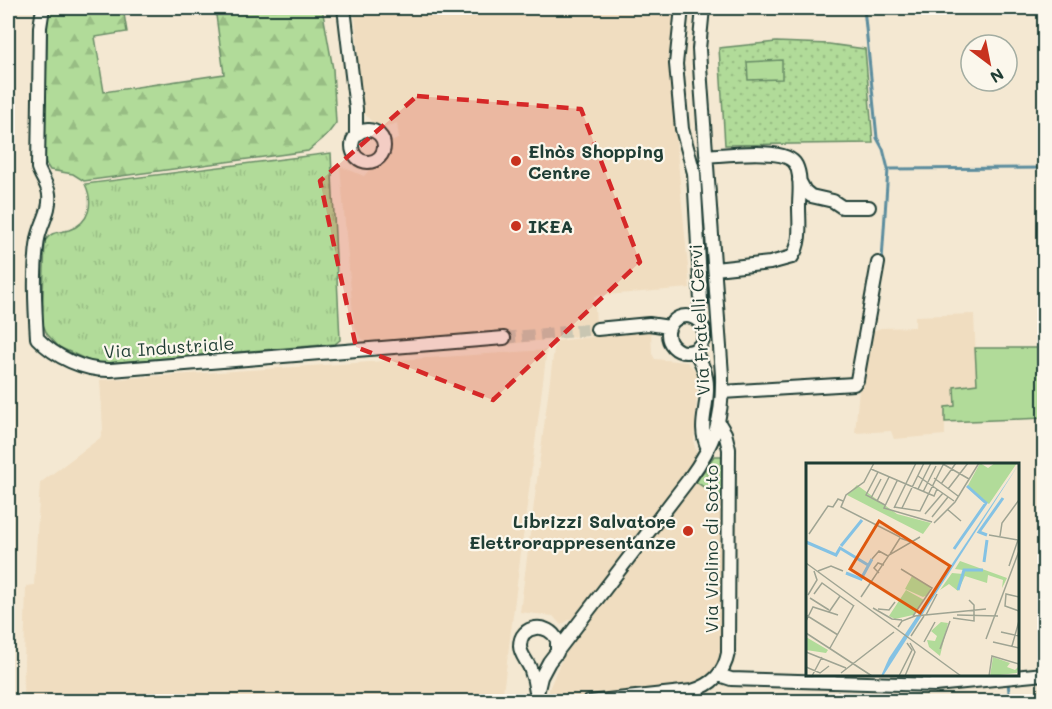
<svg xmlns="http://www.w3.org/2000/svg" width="1052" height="709" font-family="Mali,sans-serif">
  <defs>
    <pattern id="grass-tufts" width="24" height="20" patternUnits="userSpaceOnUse" patternTransform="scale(1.5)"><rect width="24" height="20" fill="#b1db99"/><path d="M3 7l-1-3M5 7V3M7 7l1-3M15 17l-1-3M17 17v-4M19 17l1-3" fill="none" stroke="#98bd84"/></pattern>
    <pattern id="forest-firs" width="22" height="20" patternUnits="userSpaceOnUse" patternTransform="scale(1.5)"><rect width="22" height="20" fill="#b1db99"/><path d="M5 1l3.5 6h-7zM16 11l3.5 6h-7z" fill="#98bd84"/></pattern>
    <pattern id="park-dots" width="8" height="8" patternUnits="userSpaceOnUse" patternTransform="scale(1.5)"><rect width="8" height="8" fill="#b1db99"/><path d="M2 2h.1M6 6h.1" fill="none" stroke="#98bd84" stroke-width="1.8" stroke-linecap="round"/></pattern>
  </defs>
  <rect width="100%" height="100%" fill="#f4e8d2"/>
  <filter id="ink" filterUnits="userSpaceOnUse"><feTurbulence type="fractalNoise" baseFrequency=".0167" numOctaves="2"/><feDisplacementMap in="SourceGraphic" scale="12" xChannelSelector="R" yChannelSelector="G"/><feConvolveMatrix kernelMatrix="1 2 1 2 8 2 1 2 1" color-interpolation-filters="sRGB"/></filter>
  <g filter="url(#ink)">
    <!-- built -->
    <path fill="#f0ddc0" d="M 354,8 L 687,8 L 674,54 L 668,55 L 690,288 L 594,296 L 597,335 L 506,344 L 506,331 L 381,341 L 367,342 L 360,337 L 354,325 L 340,166 L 364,176 L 370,169 L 381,163 L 386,157 L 390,143 L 399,138 L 397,123 L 384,128 L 372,122 L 362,111 L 357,81 L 358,49 Z
      M 974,314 L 977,384 L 955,406 L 945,408 L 945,435 L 894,439 L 891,431 L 855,433 L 859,389 L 870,332 L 881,328 L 915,327 L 915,316 Z
      M 651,330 L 652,354 L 655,359 L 687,362 L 698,373 L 694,444 L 698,457 L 574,617 L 561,625 L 553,616 L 520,612 L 555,341 Z
      M 547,350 L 502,701 L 23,701 L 26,586 L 34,585 L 40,483 L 100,438 L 103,429 L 100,380 Z
      M 696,482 L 725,501 L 724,657 L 713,674 L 694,684 L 552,701 L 549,698 L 549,689 L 560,663 L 573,642 Z"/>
    <!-- grass -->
    <path fill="url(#grass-tufts)" stroke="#688c66" stroke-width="1.5" d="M 331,153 L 340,340 L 335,344 L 96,364 L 59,347 L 47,334 L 42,322 L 45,241 C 51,231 58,233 69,230 C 90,223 94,203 85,184 Z
      M 714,456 L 721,456 L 724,462 L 725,501 L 696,482 Z"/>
    <!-- forest -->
    <path fill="url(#forest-firs)" stroke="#688c66" stroke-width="1.5" d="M 48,8 L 123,8 L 127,32 L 95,37 L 104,92 L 224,74 L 215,8 L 322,8 L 333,69 L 336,123 L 327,135 L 308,151 L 84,181 L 73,174 L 50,170 L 46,164 L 44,155 Z"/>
    <!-- park -->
    <path fill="url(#park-dots)" stroke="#688c66" stroke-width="1.5" d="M 776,42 L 829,44 L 865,49 L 873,143 L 725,145 L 719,48 Z"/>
    <!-- garden -->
    <path fill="#b1db99" stroke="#688c66" stroke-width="1.5" d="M 782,60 L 782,79 L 748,80 L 747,62 Z
      M 975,348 L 1044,348 L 1044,418 L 945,422 L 945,407 L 955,406 L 954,387 L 977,384 Z"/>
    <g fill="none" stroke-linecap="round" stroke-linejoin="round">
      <!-- stream -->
      <path stroke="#5c8d9e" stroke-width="3" d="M 864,8 L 877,138 L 883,149 L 888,169 L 882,260
        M 888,169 L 1044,168
        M 1008,682 L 1010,702"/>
      <!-- minor-tunnel -->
      <path stroke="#c9c6b2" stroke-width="12" stroke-dasharray="12 6" stroke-linecap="butt" d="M 504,338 L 597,329"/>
      <!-- minor casing -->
      <g stroke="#1f3d34" stroke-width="16">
        <path id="minor" d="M 43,8 L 40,27 L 38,168 C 41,177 48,185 49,194 C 51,211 41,223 38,239 C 33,271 35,306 37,338 C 55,357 84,371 111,370 L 504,338
          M 344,8 L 356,109 L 356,135
          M 682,8 L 676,64 L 682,129 L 694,173 L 700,281 L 701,302 L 696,319
          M352 146a16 16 0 1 1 32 0a16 16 0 1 1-32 0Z
          M 707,156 C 726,155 787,146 796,165 C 802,177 799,194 799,207 C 799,223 802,243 792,257 L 770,263 L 715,269
          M 799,180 L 805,191 L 811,196 L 833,201 L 842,207 L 869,207
          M668 334a18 18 0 1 1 36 0a18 18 0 1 1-36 0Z
          M 597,329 L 649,324 L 669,327
          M 694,350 C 701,361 707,373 707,386 C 708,409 697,427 708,448
          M 722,392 L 854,384 L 857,380 L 878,263
          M 719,675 L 731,679 L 935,685 L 1044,674
          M 536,692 C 535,684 533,676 530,668 C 527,661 520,654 520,646 C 520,624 549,622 557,640 L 557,653
          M 535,702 L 541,677 L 549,662 L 689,479 C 715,443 723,419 722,375 L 701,82 L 699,49 L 703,8
          M 589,702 L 692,691 C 712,685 724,674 728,653 L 729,449 L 725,433 L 719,423"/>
      </g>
      <!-- minor -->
      <use href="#minor" stroke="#fbf7ec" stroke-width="12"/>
    </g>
  </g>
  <!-- marked area -->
  <path fill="#d62828" fill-opacity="0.2" stroke="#d62828" stroke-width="4.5" stroke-dasharray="12 8" stroke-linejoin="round" d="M 417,96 L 581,109 L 640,262 L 493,400 L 356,347 L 320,181 Z"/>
  <!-- markers -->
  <g fill="#c8321e" stroke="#fbf7ec" stroke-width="2">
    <circle cx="516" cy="161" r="6"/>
    <circle cx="516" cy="226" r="6"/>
    <circle cx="688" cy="531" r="6"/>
  </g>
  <g text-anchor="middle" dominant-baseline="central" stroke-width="4.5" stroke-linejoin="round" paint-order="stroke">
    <!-- poi labels -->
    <g font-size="18" font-weight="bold" fill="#1f3d34" stroke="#fbf7ec" text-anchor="start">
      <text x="528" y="151">Elnòs Shopping<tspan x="528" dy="21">Centre</tspan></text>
      <text x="528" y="226">IKEA</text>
      <text x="676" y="521" text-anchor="end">Librizzi Salvatore<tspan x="676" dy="21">Elettrorappresentanze</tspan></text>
    </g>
    <!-- street labels -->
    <g font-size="18" fill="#1f3d34" stroke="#fbf7ec">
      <text transform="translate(699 320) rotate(-93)">Via Fratelli Cervi</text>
      <text transform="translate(169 347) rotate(-4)">Via Industriale</text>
      <text transform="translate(711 549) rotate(-90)">Via Violino di Sotto</text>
    </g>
  </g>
  <!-- overview -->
  <g transform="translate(806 463)">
    <rect width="213" height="213" fill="#f4e8d2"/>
    <path d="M 174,0 L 182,5 L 189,0 L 211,0 L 183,41 L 161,24 ZM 106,113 L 125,124 L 122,132 L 117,134 L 99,126 ZM 135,159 L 142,160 L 134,193 L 123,184 L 121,177 L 129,178 L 131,173 L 125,168 Z" fill="#b1db99"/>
    <path d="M 100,127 L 118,137 L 107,152 L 89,156 L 83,153 Z" fill="#b1db99"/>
    <path d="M 51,22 L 91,51 L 125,60 L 117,71 L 41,32 ZM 154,98 L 201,115 L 196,125 L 197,117 L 182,112 L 181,120 L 159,113 L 152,128 L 143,121 L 134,127 L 146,110 L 157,111 L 157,107 L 149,106 ZM 0,174 L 22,187 L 20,190 L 0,187 ZM 187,194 L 204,200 L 201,204 L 209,207 L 213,203 L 211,210 L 184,213 Z" fill="#b1db99"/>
    <path d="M 213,1 L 77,213 L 75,213 L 83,195 Z" fill="#84c2e4"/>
    <path fill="none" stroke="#84c2e4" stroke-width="3" d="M 181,72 L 173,69 L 197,35M 0,79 L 30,92 L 34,85 L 62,102M 35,83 L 56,57M 148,86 L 180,40 L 161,23M 178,99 L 181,77M 40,110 L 55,116 L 66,96M 152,127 L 158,107 L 177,107"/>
    <path fill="none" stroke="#9fa493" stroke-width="1.5" d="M 68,0 L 58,19 L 40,32 L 35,44 L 94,74M 137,1 L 163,16M 65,6 L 128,33 L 131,26M 72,9 L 60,32 L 79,42M 112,13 L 148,38M 128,15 L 152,33M 91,18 L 78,45 L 126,59M 135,21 L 150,0M 112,26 L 125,0M 142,26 L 162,0M 117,29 L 130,3M 65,35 L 75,16M 71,38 L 83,14M 88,44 L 114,48 L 138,0M 88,45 L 110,0M 96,45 L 118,0M 141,46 L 155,58M 119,51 L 137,30M 126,54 L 142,34M 128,60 L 149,39 L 173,0M 3,71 L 22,43 L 27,44 L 32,36 L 37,38M 183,72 L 212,77 L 203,103M 194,73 L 196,60 L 213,37M 84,91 L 94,75 L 108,80M 66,96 L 73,88 L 82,93M 0,100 L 155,213M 95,106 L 126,125 L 107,153M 12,108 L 25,103 L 37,108M 73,110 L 68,105 L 72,100 L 78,102M 8,131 L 16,120 L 48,143M 2,132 L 11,117 L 8,108M 55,134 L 83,92 L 114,74M 213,134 L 200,131 L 199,143 L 213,148M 4,135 L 23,147M 67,145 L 86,156 L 96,157M 72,146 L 83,147 L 89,139M 23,149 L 34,133M 0,152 L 32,172M 120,152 L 131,131M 151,152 L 192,153M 147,155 L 168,158 L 168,142 L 163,137M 0,158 L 7,144 L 32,152M 92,164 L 96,158 L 109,153 L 180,146M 195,169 L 213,173M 0,170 L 66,213M 105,173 L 118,153M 180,176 L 213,88M 118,179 L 129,159M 187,179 L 213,185M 206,183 L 213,158M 24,185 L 48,142M 134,186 L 144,158M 0,189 L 40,205M 0,204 L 14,210 L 23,203M 35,210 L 88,169M 6,213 L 16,194M 93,213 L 106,187 L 101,180M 99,213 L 109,189 L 104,180M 183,213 L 186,193 L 213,201"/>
    <path fill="#de580e" fill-opacity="0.15" stroke="#de580e" stroke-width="3" d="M 73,58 L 144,103 L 114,150 L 44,106 Z"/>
    <rect width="213" height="213" fill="none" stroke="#1f3d34" stroke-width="3"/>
  </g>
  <!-- margin -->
  <rect width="1052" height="709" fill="none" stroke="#fbf7ec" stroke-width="30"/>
  <rect x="15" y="15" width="1022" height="679" fill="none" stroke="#1f3d34" stroke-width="2" filter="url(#ink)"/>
  <!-- north arrow -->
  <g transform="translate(989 63) rotate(148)"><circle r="28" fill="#fbf7ec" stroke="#a3ada2" stroke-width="1.5"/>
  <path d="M0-4.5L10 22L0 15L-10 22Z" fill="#c8321e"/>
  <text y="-9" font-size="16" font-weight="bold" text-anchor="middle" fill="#1f3d34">N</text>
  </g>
</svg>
